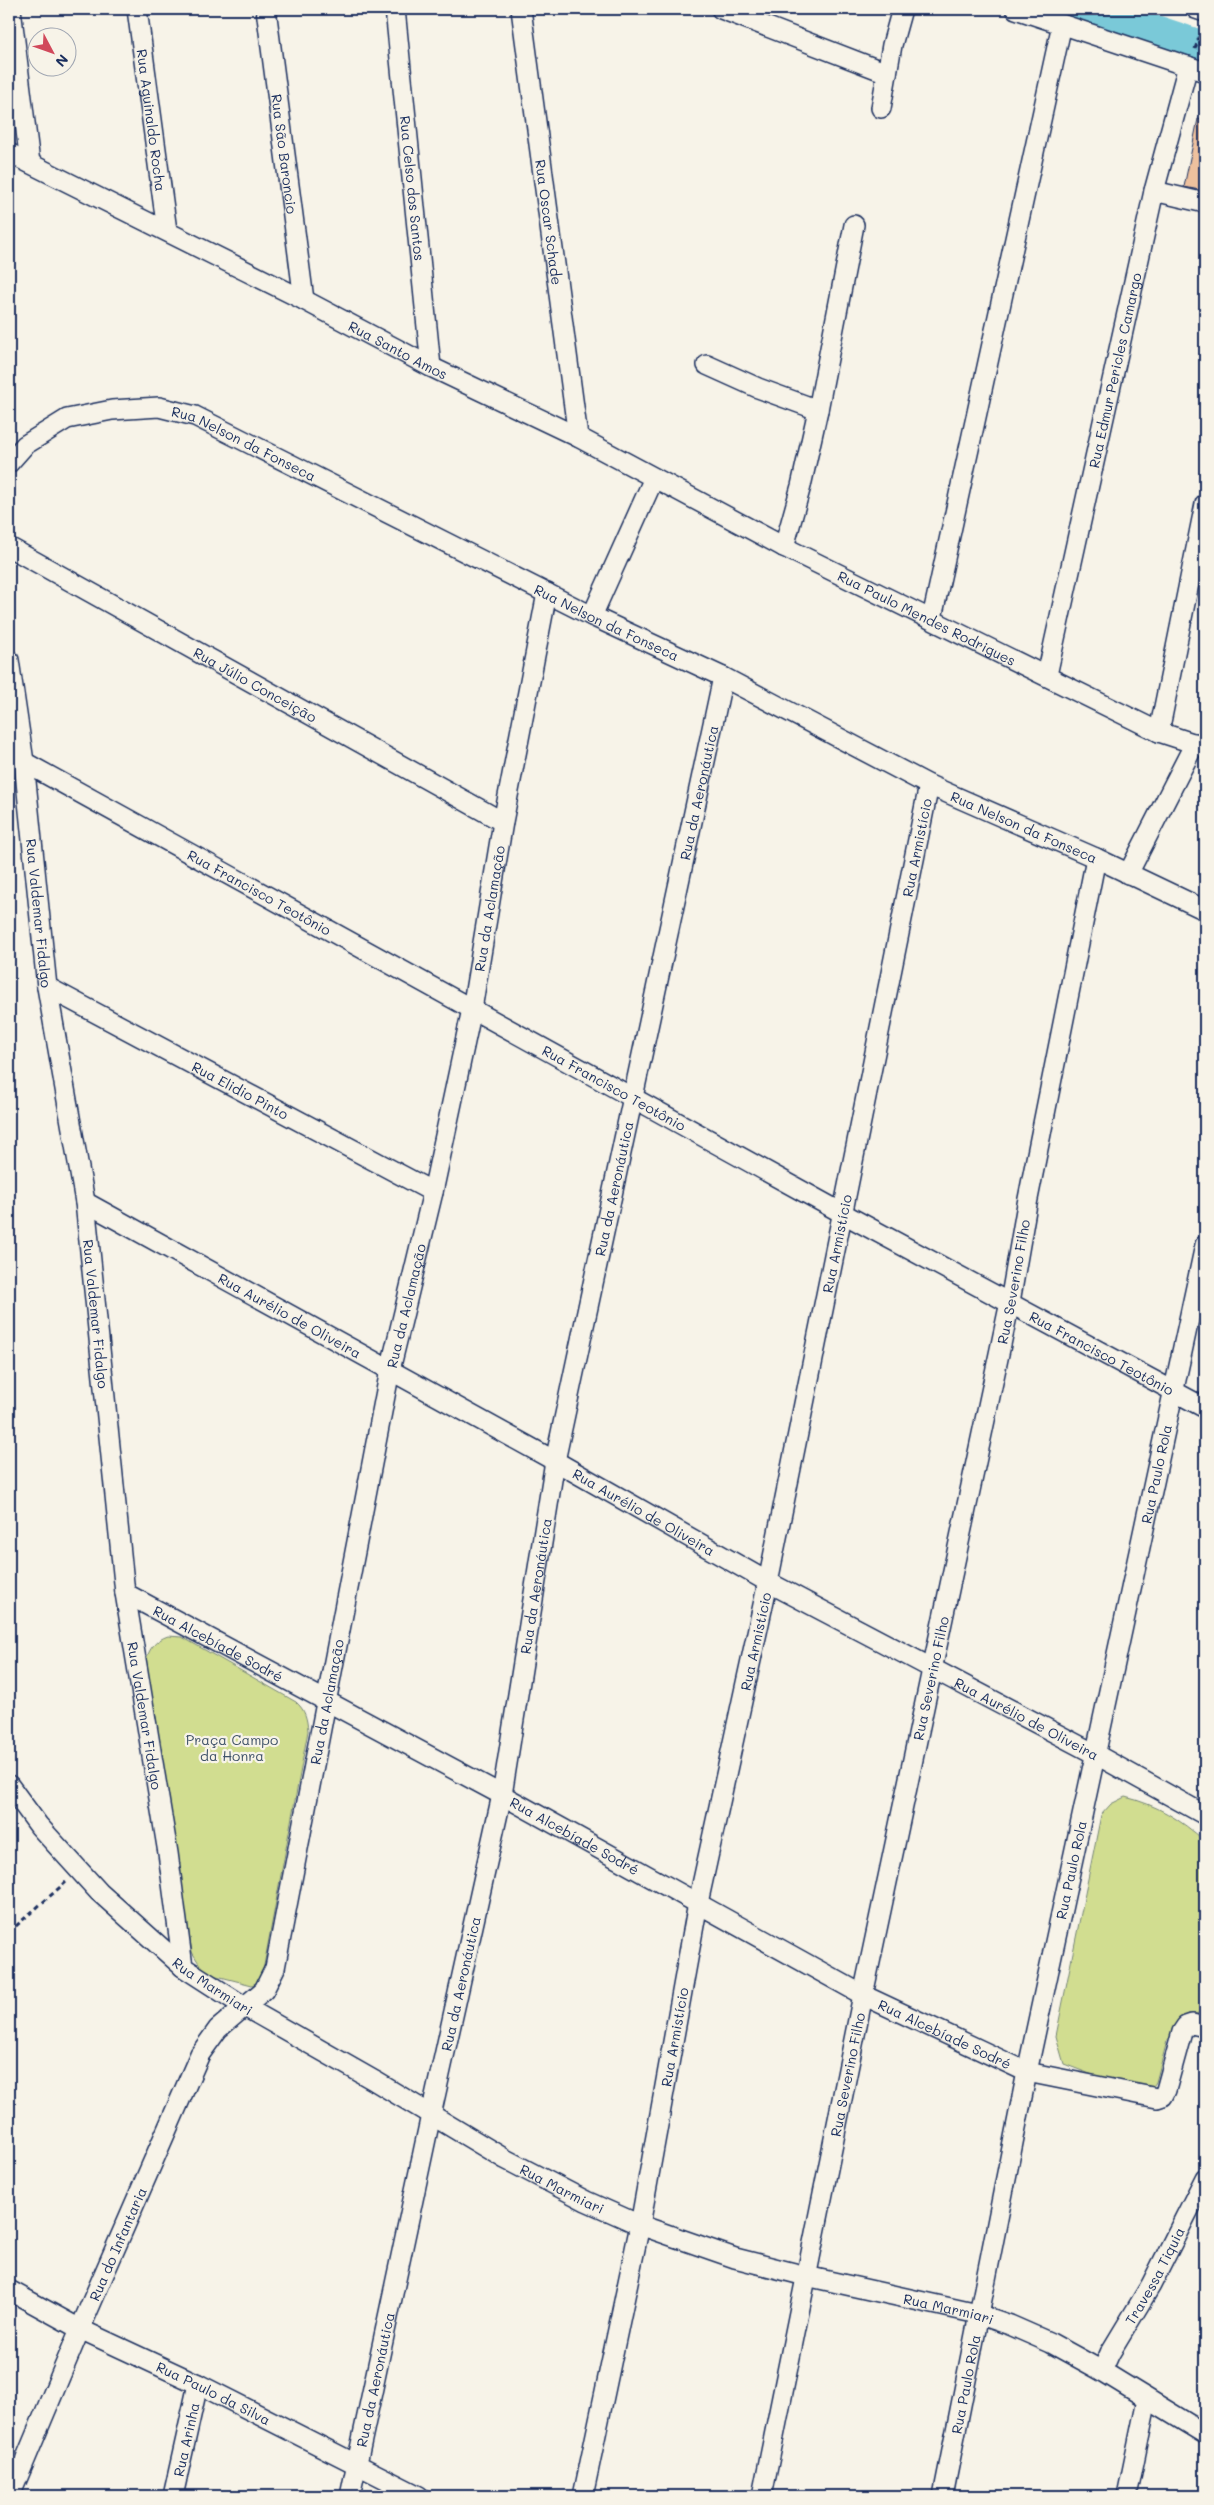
<svg xmlns="http://www.w3.org/2000/svg" width="1214" height="2505" font-family="Mali,sans-serif">
  <rect width="100%" height="100%" fill="#f7f3e8"/>
  <filter id="ink" filterUnits="userSpaceOnUse"><feTurbulence type="fractalNoise" baseFrequency=".02" numOctaves="2"/><feDisplacementMap in="SourceGraphic" scale="10" xChannelSelector="R" yChannelSelector="G"/><feConvolveMatrix kernelMatrix="1 2 1 2 8 2 1 2 1" color-interpolation-filters="sRGB"/></filter>
  <g filter="url(#ink)">
    <!-- green -->
    <path fill="#d1dd90" stroke="#768677" d="M 168,1636 L 182,1637 L 296,1702 C 305,1710 307,1718 308,1731 L 262,1976 L 258,1982 L 252,1985 L 209,1974 L 200,1965 L 192,1952 L 146,1661 C 149,1648 156,1640 168,1636 Z
      M 1125,1797 C 1158,1805 1179,1819 1205,1841 L 1205,1983 L 1200,1985 L 1202,2013 L 1188,2014 L 1167,2041 L 1156,2082 L 1150,2091 L 1098,2077 L 1064,2064 L 1056,2036 L 1101,1815 L 1111,1804 Z"/>
    <g fill="none" stroke-linecap="round" stroke-linejoin="round">
      <!-- river -->
      <path stroke="#7ac9d8" stroke-width="35" d="M 1085,9 L 1205,49"/>
    </g>
    <!-- building -->
    <path fill="#eec19e" stroke="#1b2f5e" d="M 1198,119 L 1205,120 L 1205,191 L 1184,187 Z"/>
    <g fill="none" stroke-linecap="round" stroke-linejoin="round">
      <!-- street casing -->
      <g stroke="#1b2f5e" stroke-width="22">
        <g id="street">
          <path d="M 11,9 L 30,163"/>
          <path id="s1" d="M 137,9 L 167,231"/>
          <path id="s2" d="M 266,9 L 304,300"/>
          <path id="s3" d="M 395,9 L 431,367"/>
          <path id="s4" d="M 521,9 L 578,437"/>
          <path d="M 721,9 L 887,73"/>
          <path d="M 1016,9 L 1205,72"/>
          <path d="M 1196,9 L 1205,12"/>
          <path d="M 881,108 L 892,45 L 902,9"/>
          <path id="s5" d="M 9,153 L 304,300 L 431,367 L 578,437 L 784,547 L 1159,732 L 1205,747"/>
          <path d="M 1154,191 L 1205,203"/>
          <path d="M 707,365 L 758,388 L 818,410 L 801,486 L 784,547"/>
          <path d="M 818,410 L 854,225"/>
          <path id="s6" d="M 9,463 L 25,445 L 67,419 L 112,410 L 159,407 L 195,416 L 592,616 L 723,677 L 929,785 L 1096,858 L 1205,910"/>
          <path id="s7" d="M 9,547 L 503,822"/>
          <path d="M 592,616 L 654,478"/>
          <path d="M 932,618 L 1062,24"/>
          <path id="s8" d="M 9,660 L 24,762 L 47,987 L 85,1202 L 125,1593 L 168,1853 L 183,1967"/>
          <path id="s9" d="M 1047,675 L 1154,191 L 1188,66"/>
          <path d="M 1159,732 L 1205,504"/>
          <path id="s10" d="M 24,762 L 842,1213 L 1205,1408"/>
          <path d="M 1128,874 L 1195,743"/>
          <path id="s11" d="M 47,987 L 433,1192"/>
          <path id="s12" d="M 85,1202 L 555,1461 L 768,1582 L 1095,1754 L 1205,1815"/>
          <path id="s13" d="M 125,1593 L 502,1795 L 863,1995 L 1027,2072 L 1157,2098 L 1163,2096 L 1166,2090 L 1182,2032 L 1186,2026 L 1192,2024 L 1205,2027"/>
          <path id="s14" d="M 9,1785 L 39,1826 L 99,1892 L 183,1967 L 245,2007 L 375,2081 L 505,2159 L 586,2201 L 640,2225 L 735,2258 L 806,2276 L 978,2314 L 1010,2325 L 1051,2343 L 1102,2371 L 1205,2434"/>
          <path id="s15" d="M 9,2290 L 80,2329 L 198,2384 L 419,2496"/>
          <path id="s16" d="M 1102,2371 L 1110,2353 L 1151,2285 L 1205,2178"/>
          <path id="s17" d="M 10,2496 L 80,2329 L 200,2054 L 218,2029 L 264,1990 L 275,1968 L 390,1370 L 433,1192 L 472,1009 L 503,822 L 547,593"/>
          <path id="s18" d="M 173,2496 L 198,2384"/>
          <path id="s19" d="M 350,2496 L 431,2115 L 502,1795 L 555,1461 L 723,677"/>
          <path id="s20" d="M 583,2496 L 640,2225 L 698,1903 L 768,1582 L 929,785"/>
          <path id="s21" d="M 762,2496 L 863,1995 L 1010,1302 L 1027,1204 L 1096,858"/>
          <path id="s22" d="M 943,2496 L 1027,2072 L 1205,1245"/>
          <path d="M 1127,2496 L 1147,2399"/>
        </g>
      </g>
      <!-- path -->
      <path stroke="#1b2f5e" stroke-width="3" stroke-dasharray="5 4" stroke-linecap="butt" d="M 1195,49 L 1202,29
        M 9,1932 L 66,1882"/>
      <!-- street -->
      <use href="#street" stroke="#f7f3e8" stroke-width="19"/>
    </g>
  </g>
  <g text-anchor="middle" dominant-baseline="central" stroke-width="4.5" stroke-linejoin="round" paint-order="stroke">
    <!-- street labels -->
    <g font-size="14" fill="#1b2f5e" stroke="#f7f3e8">
      <text stroke="none"><textPath href="#s1" startOffset="112">Rua Aguinaldo Rocha</textPath></text>
      <text stroke="none"><textPath href="#s2" startOffset="146">Rua São Baroncio</textPath></text>
      <text stroke="none"><textPath href="#s3" startOffset="180">Rua Celso dos Santos</textPath></text>
      <text stroke="none"><textPath href="#s4" startOffset="215">Rua Oscar Schade</textPath></text>
      <text stroke="none"><textPath href="#s5" startOffset="436">Rua Santo Amos</textPath></text>
      <text stroke="none"><textPath href="#s9" startOffset="312">Rua Edmur Pericles Camargo</textPath></text>
      <text stroke="none"><textPath href="#s6" startOffset="259">Rua Nelson da Fonseca</textPath></text>
      <text stroke="none"><textPath href="#s5" startOffset="1029">Rua Paulo Mendes Rodrigues</textPath></text>
      <text stroke="none"><textPath href="#s6" startOffset="664">Rua Nelson da Fonseca</textPath></text>
      <text stroke="none"><textPath href="#s7" startOffset="282">Rua Júlio Conceição</textPath></text>
      <text stroke="none"><textPath href="#s19" startOffset="1739">Rua da Aeronáutica</textPath></text>
      <text stroke="none"><textPath href="#s6" startOffset="1129">Rua Nelson da Fonseca</textPath></text>
      <text stroke="none"><textPath href="#s20" startOffset="1682">Rua Armistício</textPath></text>
      <text stroke="none"><textPath href="#s10" startOffset="269">Rua Francisco Teotônio</textPath></text>
      <text stroke="none"><textPath href="#s17" startOffset="1678">Rua da Aclamação</textPath></text>
      <text stroke="none"><textPath href="#s8" startOffset="255">Rua Valdemar Fidalgo</textPath></text>
      <text stroke="none"><textPath href="#s10" startOffset="674">Rua Francisco Teotônio</textPath></text>
      <text stroke="none"><textPath href="#s11" startOffset="219">Rua Elidio Pinto</textPath></text>
      <text stroke="none"><textPath href="#s19" startOffset="1334">Rua da Aeronáutica</textPath></text>
      <text stroke="none"><textPath href="#s20" startOffset="1278">Rua Armistício</textPath></text>
      <text stroke="none"><textPath href="#s21" startOffset="1240">Rua Severino Filho</textPath></text>
      <text stroke="none"><textPath href="#s17" startOffset="1272">Rua da Aclamação</textPath></text>
      <text stroke="none"><textPath href="#s8" startOffset="660">Rua Valdemar Fidalgo</textPath></text>
      <text stroke="none"><textPath href="#s12" startOffset="234">Rua Aurélio de Oliveira</textPath></text>
      <text stroke="none"><textPath href="#s10" startOffset="1229">Rua Francisco Teotônio</textPath></text>
      <text stroke="none"><textPath href="#s22" startOffset="1044">Rua Paulo Rola</textPath></text>
      <text stroke="none"><textPath href="#s12" startOffset="639">Rua Aurélio de Oliveira</textPath></text>
      <text stroke="none"><textPath href="#s19" startOffset="929">Rua da Aeronáutica</textPath></text>
      <text stroke="none"><textPath href="#s20" startOffset="872">Rua Armistício</textPath></text>
      <text stroke="none"><textPath href="#s13" startOffset="106">Rua Alcebíade Sodré</textPath></text>
      <text stroke="none"><textPath href="#s21" startOffset="835">Rua Severino Filho</textPath></text>
      <text stroke="none"><textPath href="#s17" startOffset="868">Rua da Aclamação</textPath></text>
      <text stroke="none"><textPath href="#s8" startOffset="1065">Rua Valdemar Fidalgo</textPath></text>
      <text stroke="none"><textPath href="#s12" startOffset="1074">Rua Aurélio de Oliveira</textPath></text>
      <text stroke="none"><textPath href="#s13" startOffset="511">Rua Alcebíade Sodré</textPath></text>
      <text stroke="none"><textPath href="#s22" startOffset="639">Rua Paulo Rola</textPath></text>
      <text stroke="none"><textPath href="#s14" startOffset="288">Rua Marmiari</textPath></text>
      <text stroke="none"><textPath href="#s19" startOffset="524">Rua da Aeronáutica</textPath></text>
      <text stroke="none"><textPath href="#s13" startOffset="931">Rua Alcebíade Sodré</textPath></text>
      <text stroke="none"><textPath href="#s20" startOffset="468">Rua Armistício</textPath></text>
      <text stroke="none"><textPath href="#s21" startOffset="430">Rua Severino Filho</textPath></text>
      <text stroke="none"><textPath href="#s14" startOffset="692">Rua Marmiari</textPath></text>
      <text stroke="none"><textPath href="#s17" startOffset="274">Rua do Infantaria</textPath></text>
      <text stroke="none"><textPath href="#s16" startOffset="109">Travessa Tiquia</textPath></text>
      <text stroke="none"><textPath href="#s14" startOffset="1098">Rua Marmiari</textPath></text>
      <text stroke="none"><textPath href="#s19" startOffset="119">Rua da Aeronáutica</textPath></text>
      <text stroke="none"><textPath href="#s22" startOffset="114">Rua Paulo Rola</textPath></text>
      <text stroke="none"><textPath href="#s15" startOffset="229">Rua Paulo da Silva</textPath></text>
      <text stroke="none"><textPath href="#s18" startOffset="58">Rua Arinha</textPath></text>
    </g>
    <!-- park labels -->
    <g font-size="14" fill="#3f5268" stroke="#f7f3e8">
      <text x="232" y="1739">Praça Campo<tspan x="232" dy="16">da Honra</tspan></text>
    </g>
  </g>
  <!-- margin -->
  <rect width="1214" height="2505" fill="none" stroke="#f7f3e8" stroke-width="30"/>
  <rect x="15" y="15" width="1184" height="2475" fill="none" stroke="#1b2f5e" stroke-width="2" filter="url(#ink)"/>
  <!-- north arrow -->
  <g transform="translate(52 52) rotate(131)"><circle r="24" fill="#f7f3e8" stroke="#9fa5b1"/>
  <path d="M0-4L9 19L0 12L-9 19Z" fill="#d1495b"/>
  <text y="-8" font-size="14" font-weight="bold" text-anchor="middle" fill="#1b2f5e">N</text>
  </g>
</svg>
